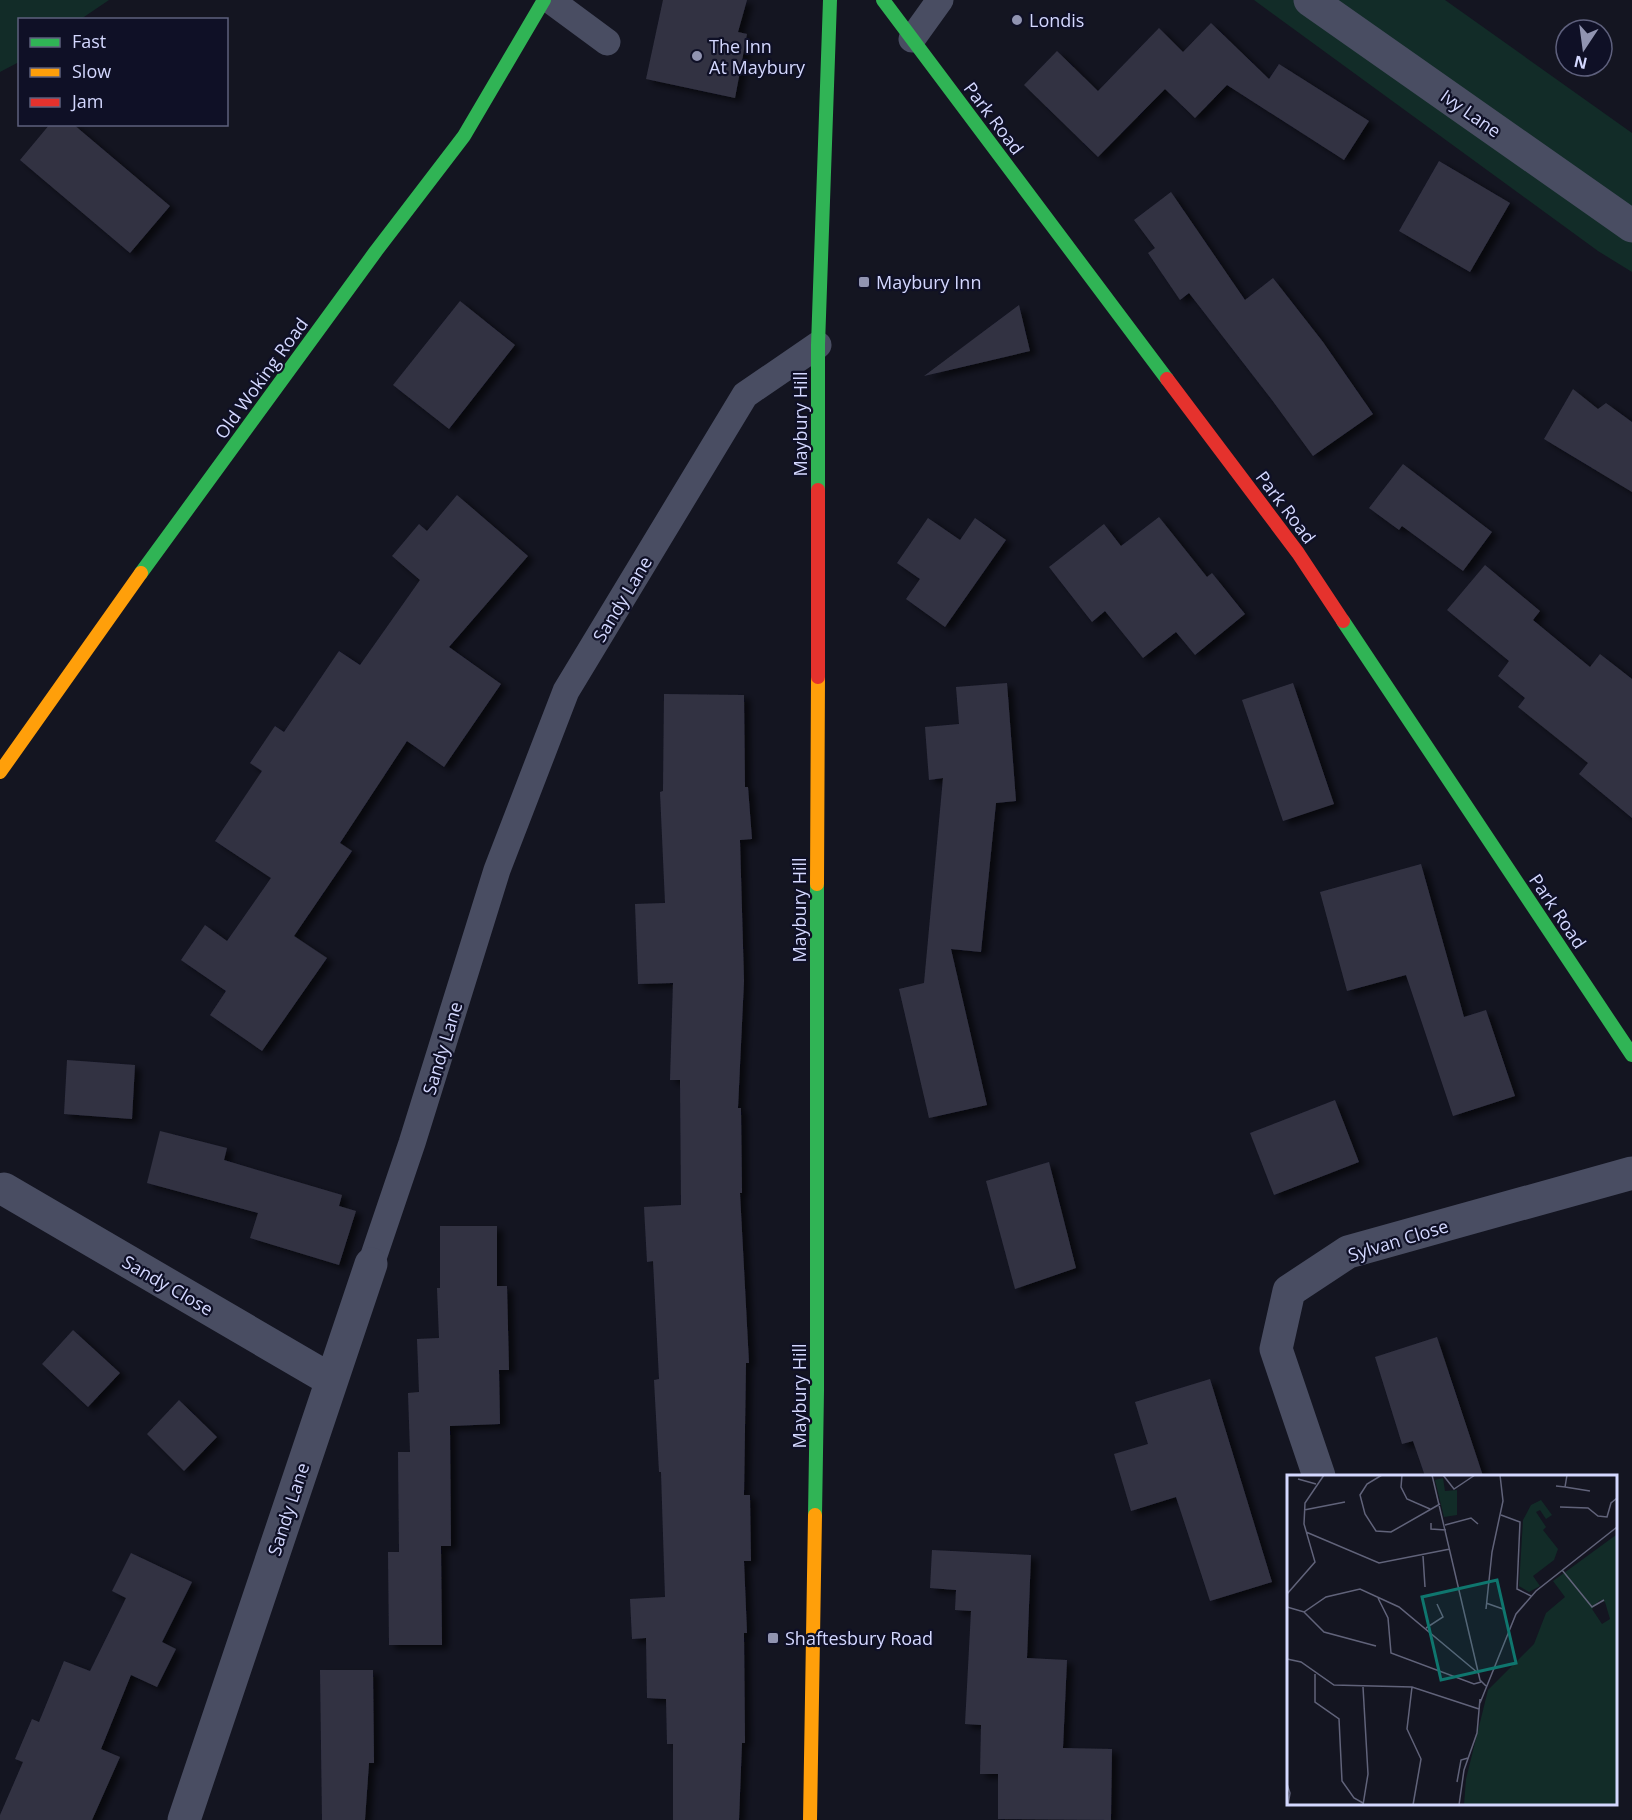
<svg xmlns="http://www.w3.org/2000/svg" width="1632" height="1820" font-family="'Open Sans',sans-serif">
  <defs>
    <filter id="shadow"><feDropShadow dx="6" dy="4" stdDeviation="3" flood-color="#0009"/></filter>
  </defs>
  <rect width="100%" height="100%" fill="#141521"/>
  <!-- green -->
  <path fill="#122c28" d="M 0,0 L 109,0 L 81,19 L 20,20 L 19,62 L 0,72 Z
    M 1254,0 L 1445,0 L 1632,133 L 1632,272 L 1598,251 Z"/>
  <!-- building -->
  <path fill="#323243" filter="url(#shadow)" d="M 663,0 L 747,0 L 738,32 L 747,34 L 735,98 L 646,79 Z
    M 1211,23 L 1269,79 L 1279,64 L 1369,121 L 1344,160 L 1227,85 L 1195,118 L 1165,89 L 1098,157 L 1024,85 L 1057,51 L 1098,91 L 1159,28 L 1183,52 Z
    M 50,124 L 73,124 L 170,206 L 130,253 L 20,160 Z
    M 1439,161 L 1510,203 L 1470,272 L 1399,231 Z
    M 1171,192 L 1245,300 L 1273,278 L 1323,342 L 1373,414 L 1313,456 L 1272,400 L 1189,293 L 1180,300 L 1148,253 L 1155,248 L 1134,220 Z
    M 460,301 L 515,345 L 449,429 L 393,385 Z
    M 1019,305 L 1030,351 L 924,376 Z
    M 1573,389 L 1598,409 L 1606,403 L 1632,422 L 1632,492 L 1544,439 Z
    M 1403,464 L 1492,532 L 1463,571 L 1402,526 L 1399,530 L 1369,508 Z
    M 457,495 L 528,556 L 449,647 L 501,684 L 444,767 L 407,741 L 340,843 L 352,851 L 294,936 L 327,958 L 262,1051 L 210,1015 L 226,991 L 181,960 L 205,925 L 227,941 L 271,878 L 215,841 L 262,771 L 250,763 L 275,726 L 284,732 L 339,651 L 360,665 L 420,580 L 392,556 L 419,524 L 427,531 Z
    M 1159,517 L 1207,577 L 1212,573 L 1245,614 L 1195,655 L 1176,632 L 1143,658 L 1105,611 L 1092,622 L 1049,567 L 1104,524 L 1121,546 Z
    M 928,518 L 960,540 L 975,518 L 1006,540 L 945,627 L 906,599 L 920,579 L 897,563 Z
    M 1485,565 L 1540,611 L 1533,620 L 1590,667 L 1600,654 L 1632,679 L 1632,818 L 1579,774 L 1588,763 L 1518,707 L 1525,698 L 1498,676 L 1509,661 L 1447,610 Z
    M 1007,683 L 1016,801 L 996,803 L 981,952 L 951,949 L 987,1105 L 929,1118 L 899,989 L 924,983 L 943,778 L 929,780 L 925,727 L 959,724 L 956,687 Z
    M 1293,683 L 1334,804 L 1283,821 L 1242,700 Z
    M 664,694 L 744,695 L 745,787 L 748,787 L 752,839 L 740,840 L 744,981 L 738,1108 L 741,1108 L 742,1193 L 740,1193 L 749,1363 L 746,1363 L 744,1495 L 750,1495 L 751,1561 L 744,1561 L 747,1633 L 744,1633 L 745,1743 L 742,1743 L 739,1820 L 673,1820 L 673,1744 L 667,1744 L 666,1699 L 647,1698 L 646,1638 L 632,1639 L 630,1599 L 665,1597 L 661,1472 L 659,1472 L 654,1380 L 659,1379 L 653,1261 L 647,1262 L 644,1207 L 681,1205 L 680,1080 L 670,1080 L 673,983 L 638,984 L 635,904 L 665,903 L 660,792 L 663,791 Z
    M 1421,864 L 1464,1017 L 1486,1010 L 1515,1096 L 1453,1116 L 1406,975 L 1347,991 L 1320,892 Z
    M 67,1060 L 135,1065 L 132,1119 L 64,1114 Z
    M 1335,1100 L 1359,1162 L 1274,1195 L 1250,1133 Z
    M 160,1131 L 227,1148 L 224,1160 L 342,1195 L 339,1206 L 356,1211 L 339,1265 L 250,1238 L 258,1213 L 147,1183 Z
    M 1049,1162 L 1076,1268 L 1015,1289 L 986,1181 Z
    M 440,1226 L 497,1226 L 497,1286 L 507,1286 L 509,1370 L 499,1370 L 500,1424 L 450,1426 L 451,1546 L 441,1546 L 442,1645 L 389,1645 L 388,1552 L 399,1552 L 398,1452 L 410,1452 L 408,1393 L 419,1392 L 417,1339 L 439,1338 L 437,1288 L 440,1288 Z
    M 73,1330 L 120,1373 L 88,1407 L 42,1364 Z
    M 1437,1337 L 1483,1476 L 1425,1476 L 1413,1441 L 1402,1444 L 1375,1357 Z
    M 1210,1379 L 1272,1582 L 1210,1601 L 1176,1497 L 1131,1511 L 1114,1454 L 1148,1444 L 1135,1402 Z
    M 179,1400 L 217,1437 L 184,1471 L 147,1434 Z
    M 932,1550 L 1031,1555 L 1027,1658 L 1067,1660 L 1063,1748 L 1112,1749 L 1111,1820 L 998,1819 L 998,1774 L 980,1774 L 981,1725 L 965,1724 L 971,1611 L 955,1610 L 956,1590 L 930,1588 Z
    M 131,1553 L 192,1582 L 162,1642 L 176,1649 L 157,1687 L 131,1675 L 101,1749 L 120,1757 L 92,1820 L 0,1820 L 0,1815 L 23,1762 L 15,1759 L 32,1719 L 39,1722 L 64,1661 L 90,1671 L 126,1598 L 112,1591 Z
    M 320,1670 L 373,1670 L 374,1763 L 369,1763 L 365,1820 L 322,1820 Z"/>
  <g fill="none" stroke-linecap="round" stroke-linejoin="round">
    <!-- lane -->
    <path stroke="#494d62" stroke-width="27" d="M 550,0 L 607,42
      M 912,39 L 940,0
      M 371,1264 L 412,1143 L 497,870 L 566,691 L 745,395 L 818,345"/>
    <!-- street -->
    <path stroke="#494d62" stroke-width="33" d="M 1310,0 L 1632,226
      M 4,1189 L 331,1380
      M 1319,1476 L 1276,1349 L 1289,1291 L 1348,1252 L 1632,1173
      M 184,1820 L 371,1264"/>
    <!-- fast -->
    <path stroke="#30b455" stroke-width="14" d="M 883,0 L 1167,379
      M 818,490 L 818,345 L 830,0
      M 141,573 L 376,251 L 464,136 L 544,0
      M 1343,621 L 1632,1055
      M 815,1515 L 817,1391 L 817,884"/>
    <!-- slow -->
    <path stroke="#ff9f0a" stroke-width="14" d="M 0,772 L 141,573
      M 817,884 L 818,677
      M 810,1820 L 815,1515"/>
    <!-- jam -->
    <path stroke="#e5322d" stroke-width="14" d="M 1167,379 L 1298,553 L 1343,621
      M 818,677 L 818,490"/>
  </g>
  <!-- markers -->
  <g fill="#9194b1" stroke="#0f1026" stroke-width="2">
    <circle cx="1017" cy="20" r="6"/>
    <circle cx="697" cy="56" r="6"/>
    <rect x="858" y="276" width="12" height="12" rx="3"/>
    <rect x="767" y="1632" width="12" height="12" rx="3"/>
  </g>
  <g text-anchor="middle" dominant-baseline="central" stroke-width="4.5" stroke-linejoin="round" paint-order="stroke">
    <!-- poi labels -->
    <g font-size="18" fill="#d4d8ff" stroke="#0f1026" text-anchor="start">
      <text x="1029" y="20">Londis</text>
      <text x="709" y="46">The Inn<tspan x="709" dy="21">At Maybury</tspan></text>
      <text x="876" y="282">Maybury Inn</text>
      <text x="785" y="1638">Shaftesbury Road</text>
    </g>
    <!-- street labels -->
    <g font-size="18" fill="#d4d8ff" stroke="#0f1026">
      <text transform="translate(1471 113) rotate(35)">Ivy Lane</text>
      <text transform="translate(994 118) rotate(53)">Park Road</text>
      <text transform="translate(261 378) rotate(-54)">Old Woking Road</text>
      <text transform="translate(800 424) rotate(-90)">Maybury Hill</text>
      <text transform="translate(1286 507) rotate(53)">Park Road</text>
      <text transform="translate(622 599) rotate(-59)">Sandy Lane</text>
      <text transform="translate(799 910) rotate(-90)">Maybury Hill</text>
      <text transform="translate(1558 911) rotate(56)">Park Road</text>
      <text transform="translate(442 1048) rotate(-73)">Sandy Lane</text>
      <text transform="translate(1398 1240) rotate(-17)">Sylvan Close</text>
      <text transform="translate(168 1285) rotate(30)">Sandy Close</text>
      <text transform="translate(799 1396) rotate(-90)">Maybury Hill</text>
      <text transform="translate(288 1509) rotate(-72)">Sandy Lane</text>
    </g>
  </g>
  <!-- overview -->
  <g transform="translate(1287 1475)">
    <rect width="330" height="330" fill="#141521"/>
    <path d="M 156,3 L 158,16 L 170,15 L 170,40 L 157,42 L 148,5 ZM 254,25 L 265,40 L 259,44 L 253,35 L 249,37 L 259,52 L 256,55 L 271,74 L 267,85 L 246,101 L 253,111 L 242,117 L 232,111 L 236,45 L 215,38 L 236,45 L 244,30 ZM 329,60 L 330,330 L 177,330 L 179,304 L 201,215 L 247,169 L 259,138 L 278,122 L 266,106 ZM 313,125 L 318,127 L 323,144 L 315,149 L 305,134 Z" fill="#122c28" fill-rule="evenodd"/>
    <path fill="none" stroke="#61637a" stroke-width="1.5" d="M 95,0 L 80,9 L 73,20 L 78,39 L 89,56 L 104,57 L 153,29M 115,0 L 114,12 L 120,24 L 143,34M 145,0 L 193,205 L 199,211M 156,0 L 167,14 L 188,0M 11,4 L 29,9M 269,11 L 278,12 L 280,0M 278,12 L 303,16M 0,32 L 0,50M 273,32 L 301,33 L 311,41 L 320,42 L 324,28 L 330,23M 17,35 L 58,27M 214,40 L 233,47 L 230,114 L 244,121M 144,48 L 144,54 L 159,55M 158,50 L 184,43 L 191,49M 19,57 L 92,88 L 163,74M 136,81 L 138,112M 275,95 L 305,132 L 317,125M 0,119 L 28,87 L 17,49 L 18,28 L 37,0M 91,123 L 101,143 L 104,178 L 187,209 L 194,207M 199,128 L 216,134M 0,132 L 17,137 L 39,122 L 73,114 L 112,132 L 191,198M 199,134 L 205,77 L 216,26 L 213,0M 17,137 L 37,157 L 89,171M 139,153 L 156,142 L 150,129M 0,184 L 14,187 L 47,210 L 125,212 L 192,234M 28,199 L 28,227 L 52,244 L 55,306 L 67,323 L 76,328M 76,212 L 81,299 L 76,330M 125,212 L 120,254 L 134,284 L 126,330M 193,228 L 229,139 L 249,116 L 330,52M 170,307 L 174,285 L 181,283M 0,309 L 3,318 L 1,330M 172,330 L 177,295 L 190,258 L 193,224"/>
    <path fill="#0f766e" fill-opacity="0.15" stroke="#0f766e" stroke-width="3" d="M 210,105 L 229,188 L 154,205 L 135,122 Z"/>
    <rect width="330" height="330" fill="none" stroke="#d4d8ff" stroke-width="3"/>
  </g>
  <!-- legend -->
  <rect x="18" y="18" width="210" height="108" fill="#0f1026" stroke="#5e607d" stroke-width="1.5"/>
  <rect x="30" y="38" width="30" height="9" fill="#30b455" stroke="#5e607d" stroke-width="1.5"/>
  <text x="72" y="48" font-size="18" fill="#d4d8ff">Fast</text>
  <rect x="30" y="68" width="30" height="9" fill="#ff9f0a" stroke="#5e607d" stroke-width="1.5"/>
  <text x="72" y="78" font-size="18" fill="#d4d8ff">Slow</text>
  <rect x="30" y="98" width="30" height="9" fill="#e5322d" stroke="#5e607d" stroke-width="1.5"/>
  <text x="72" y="108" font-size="18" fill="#d4d8ff">Jam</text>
  <!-- north arrow -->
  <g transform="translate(1584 48) rotate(193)"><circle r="28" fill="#0f1026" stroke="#5e607d" stroke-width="1.5"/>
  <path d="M0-4.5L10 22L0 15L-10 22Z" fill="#9194b1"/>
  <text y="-9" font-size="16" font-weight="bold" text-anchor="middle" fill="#d4d8ff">N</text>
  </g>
</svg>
